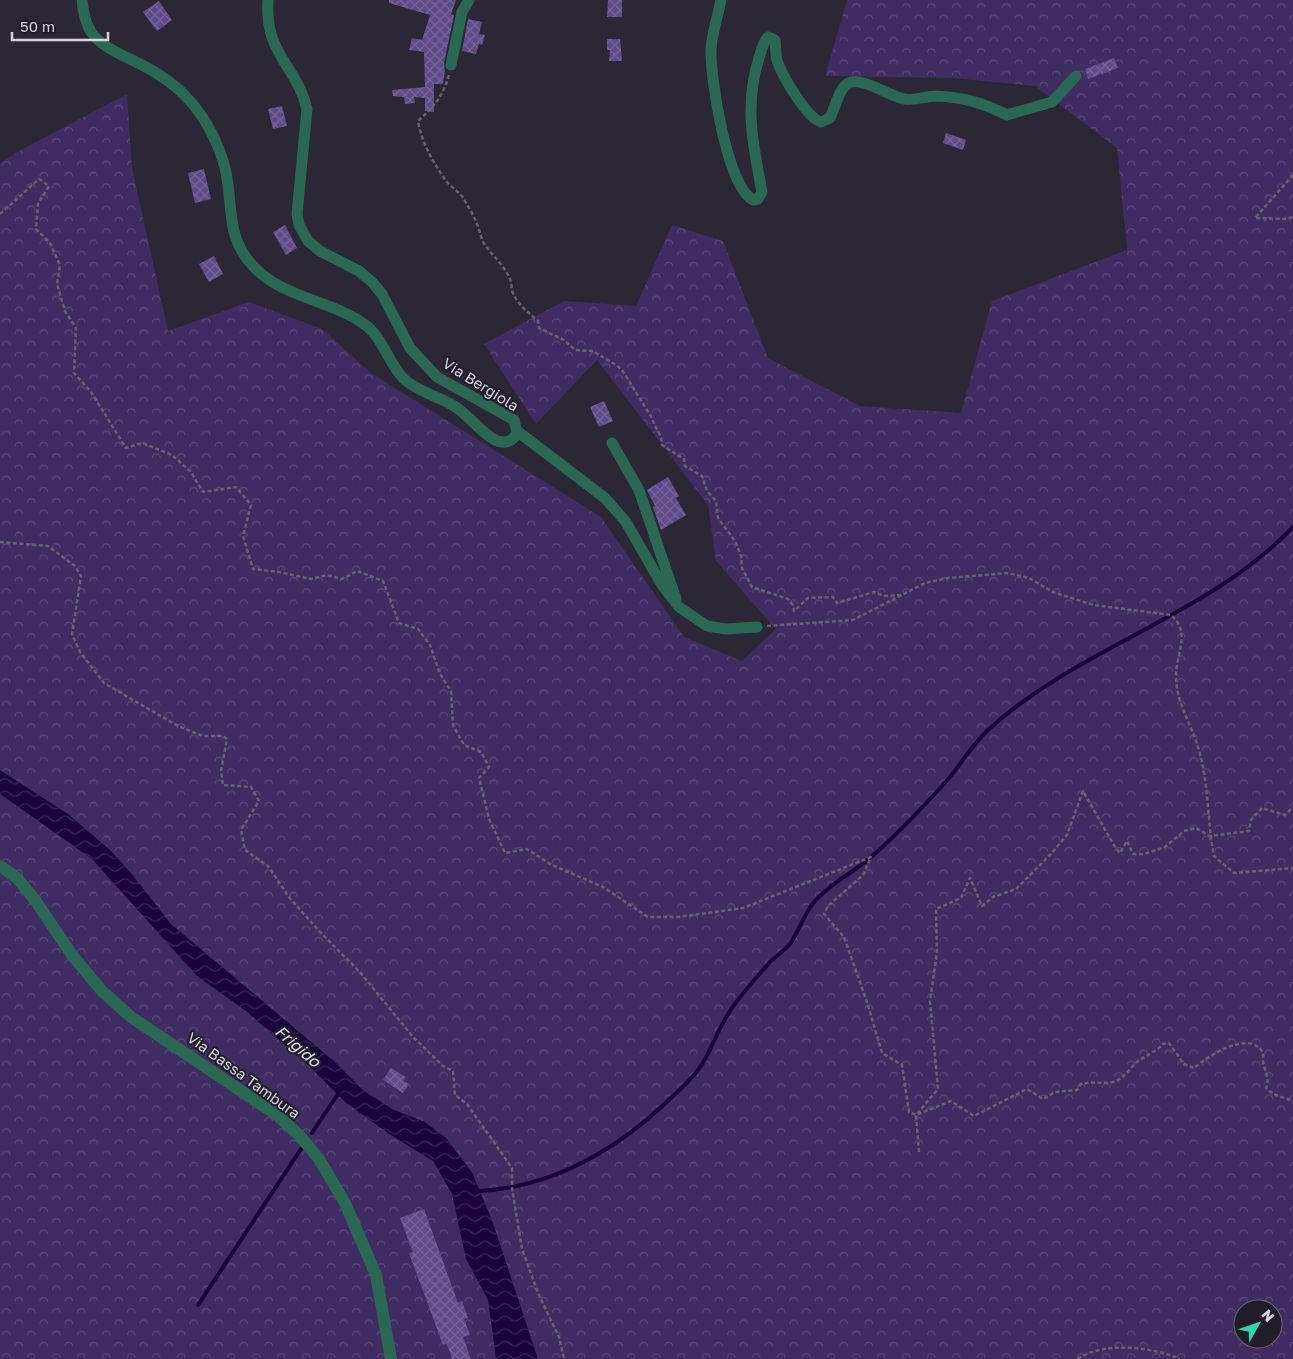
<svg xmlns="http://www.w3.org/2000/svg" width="1293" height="1359" font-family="'Golos Text',sans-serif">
  <defs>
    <pattern id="forest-crowns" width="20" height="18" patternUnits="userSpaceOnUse" patternTransform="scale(1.25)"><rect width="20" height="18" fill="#3f2c63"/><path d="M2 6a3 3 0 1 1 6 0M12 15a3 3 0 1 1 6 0" fill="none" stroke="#5a4a79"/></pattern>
    <pattern id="water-waves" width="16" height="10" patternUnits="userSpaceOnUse" patternTransform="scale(1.25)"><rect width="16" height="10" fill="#1b023a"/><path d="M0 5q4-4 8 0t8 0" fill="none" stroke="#3b2656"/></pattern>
    <pattern id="building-cross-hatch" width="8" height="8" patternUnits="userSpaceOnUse" patternTransform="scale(1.25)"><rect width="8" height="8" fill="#5f4b89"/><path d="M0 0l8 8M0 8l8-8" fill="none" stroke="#756499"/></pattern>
  </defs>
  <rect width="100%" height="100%" fill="#2b2734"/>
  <!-- forest -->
  <path fill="url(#forest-crowns)" fill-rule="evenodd" d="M 847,0 L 1293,0 L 1293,1359 L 0,1359 L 0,164 L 17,152 L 127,94 L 132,168 L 168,331 L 249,302 L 322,329 L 371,373 L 601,517 L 684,637 L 742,661 L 776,629 L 716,561 L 708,505 L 597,360 L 536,424 L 484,344 L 564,301 L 636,306 L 672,225 L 723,241 L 768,358 L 860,406 L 961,413 L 992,301 L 1127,250 L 1117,148 L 1035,86 L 952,78 L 825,76 ZM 1243,1309 L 1273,1309 L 1273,1339 L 1243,1339 Z"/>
  <!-- water -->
  <path fill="url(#water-waves)" d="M 0,770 L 68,814 L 109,849 L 131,873 L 171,924 L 335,1062 L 363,1090 L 392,1109 L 425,1122 L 446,1138 L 472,1172 L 493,1223 L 538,1359 L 496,1359 L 488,1300 L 466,1259 L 452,1194 L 433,1161 L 389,1134 L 345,1102 L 310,1067 L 246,1011 L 197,976 L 92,859 L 0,794 Z"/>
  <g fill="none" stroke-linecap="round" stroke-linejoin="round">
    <!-- stream -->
    <path stroke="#1b023a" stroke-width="4" d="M 312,1133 L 340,1091
      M 477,1191 C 552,1188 618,1149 672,1097 C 683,1087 697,1074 704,1061 C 714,1043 720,1025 732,1008 C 743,992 757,977 770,962 C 776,956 784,951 790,944 C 798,932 803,918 811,906 C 826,886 851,874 870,858 C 894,838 921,809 943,785 C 959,768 970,747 987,731 C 1078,647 1207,617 1293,527
      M 198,1305 L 301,1149"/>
  </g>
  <!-- building -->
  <path fill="url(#building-cross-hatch)" d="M 389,0 L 456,0 L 451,14 L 454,15 L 444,63 L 445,70 L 443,84 L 434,84 L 434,112 L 425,111 L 425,98 L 414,97 L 415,103 L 405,104 L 404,97 L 393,96 L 392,90 L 425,87 L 424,52 L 409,50 L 412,38 L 422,40 L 430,15 L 389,3 Z
    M 608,0 L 622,0 L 622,17 L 607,17 Z
    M 159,1 L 172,20 L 157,31 L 143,12 Z
    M 468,19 L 482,22 L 479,34 L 485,35 L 482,45 L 479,44 L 476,54 L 462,51 Z
    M 607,39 L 620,39 L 622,61 L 609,61 L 610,50 L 607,50 Z
    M 1114,58 L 1118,68 L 1088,79 L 1085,69 Z
    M 282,106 L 287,126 L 273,129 L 268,109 Z
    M 946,133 L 966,140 L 963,150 L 943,143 Z
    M 204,169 L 211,199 L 195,203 L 188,173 Z
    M 285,225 L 297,248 L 286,255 L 273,232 Z
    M 214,256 L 223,274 L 209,282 L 199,264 Z
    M 604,401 L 613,421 L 599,427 L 590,407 Z
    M 668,477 L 679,496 L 676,498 L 686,515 L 661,530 L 653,507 L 655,506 L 647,490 Z
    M 391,1068 L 406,1077 L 403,1081 L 409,1084 L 403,1093 L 383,1080 Z
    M 424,1209 L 458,1303 L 462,1301 L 468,1318 L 464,1319 L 470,1335 L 463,1337 L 471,1359 L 452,1359 L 447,1343 L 443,1345 L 409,1253 L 413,1252 L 400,1218 Z"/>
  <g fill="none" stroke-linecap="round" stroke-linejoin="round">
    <!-- path -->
    <path stroke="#66636f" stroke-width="2.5" stroke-dasharray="4 2.5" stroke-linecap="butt" d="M 449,75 C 443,97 433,107 418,121 C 422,144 434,164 447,182 C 452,188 462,194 465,201 C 469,208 474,216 477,224 C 480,230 480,236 483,242 C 491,255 506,266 511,282 C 512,285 511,289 513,293 C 518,305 528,312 538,321 L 539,328 L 564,340 L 575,350 L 593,351 L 616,365 L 622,370 L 652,418 C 655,429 662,434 662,445 L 684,459 L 685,466 L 702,476 L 707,491 L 716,501 L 718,518 L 735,541 L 742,558 L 741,566 L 752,587 L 788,599 L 793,605 L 794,611 L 808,598 L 833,597 L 837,603 L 874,592 L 884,596 L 901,595
      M 1293,175 L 1255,218 L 1284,219 L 1293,217
      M 0,214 L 39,179 L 49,186 L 38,204 L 36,229 L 50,243 L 60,265 L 57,284 L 65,311 L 76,328 L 74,373 L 91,392 L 126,448 L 142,443 L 172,455 L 191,472 L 203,492 L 236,487 L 251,505 L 243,536 L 253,569 L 279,572 L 311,579 L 327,575 L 342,579 L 357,571 L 383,581 L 399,623 L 418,629 L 430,645 L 440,674 L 451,691 L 453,725 L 464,745 L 481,752 L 489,767 L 479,778 L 489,819 L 505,853 L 527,849 L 552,865 L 603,887 L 648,917 L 678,917 L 743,908 L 871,857 L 863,875 L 828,906 L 824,914 L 844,937 L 867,1002 L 882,1053 L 902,1065 L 909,1112 L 916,1115 L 951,1101 L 974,1116 L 1027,1089 L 1043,1099 L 1055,1092 L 1077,1090 L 1081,1084 C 1093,1081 1103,1084 1113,1082 C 1124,1079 1129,1069 1137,1062 C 1146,1055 1156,1052 1163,1044 L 1169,1043 L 1184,1064 L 1194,1068 C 1207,1057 1247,1030 1262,1051 C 1264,1054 1263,1058 1263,1062 C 1265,1072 1270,1078 1266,1088 L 1273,1094 L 1293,1101
      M 0,542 L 48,546 L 75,566 L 81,576 L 72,634 L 80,652 L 104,683 L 178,726 L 203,736 L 223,736 L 227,739 L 221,771 L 223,785 L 251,787 L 259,801 L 241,830 L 245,850 L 269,867 L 288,896 L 319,931 L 359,971 L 413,1037 L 443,1066 L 453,1071 L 455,1095 L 467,1104 L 512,1168 L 512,1188 L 522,1249 L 538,1293 L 559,1337 L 564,1359
      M 767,626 L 853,620 L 925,583 L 948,578 L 1008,573 L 1029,578 L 1053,592 L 1093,605 L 1171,615 C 1192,633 1175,655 1176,679 C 1177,703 1191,724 1198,747 C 1209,781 1207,821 1214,856 L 1234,873 L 1293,868
      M 919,1152 L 916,1115 L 938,1089 L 930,1001 L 937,952 L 936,909 L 961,898 L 970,878 L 982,906 L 993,897 L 1016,889 L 1050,855 L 1067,835 L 1083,791 L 1115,847 L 1120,853 L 1127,841 L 1133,854 L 1144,854 L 1165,847 L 1184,831 L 1196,828 L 1210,836 L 1249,831 L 1251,820 L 1262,808 L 1285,815 L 1293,807
      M 1078,1359 C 1102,1341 1154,1347 1180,1359"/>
    <!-- minor -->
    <path stroke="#2a6854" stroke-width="11" d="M 82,0 C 83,12 85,22 91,32 C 102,48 125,56 142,65 C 160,74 176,85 190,101 C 206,119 219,144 225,168 C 234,204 224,236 254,267 C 284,298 330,300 364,324 C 383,337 388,363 404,379 C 418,392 438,396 454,406 C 469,415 479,431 495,440 C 503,444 512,443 517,433 L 514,420 L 437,377 L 410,348 L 382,294 L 372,282 L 359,271 L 320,251 L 308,241 L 299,225 L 297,214 L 307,109 C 297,66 264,54 268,0
      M 721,0 C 718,16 712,33 711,49 C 710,77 727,187 753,200 L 758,199 L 762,192 C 753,144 744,106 759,58 C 761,51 763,42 768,37 L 775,40 C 776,47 775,57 778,63 C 783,77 807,118 821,122 L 830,118 C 835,108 838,91 847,84 C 861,75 890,97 905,99 C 915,101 926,96 936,96 C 963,97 983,103 1007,115 L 1052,102 L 1076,76
      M 451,65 L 462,12 L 469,0
      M 517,431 L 605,498 L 626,522 L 662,585 L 679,607 L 707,626 L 726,629 L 757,627
      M 612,443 L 639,490 L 676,599"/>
    <!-- tertiary -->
    <path stroke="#2a6854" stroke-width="12" d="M 0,866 L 17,878 L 35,900 L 72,955 L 102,991 L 131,1017 L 277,1115 L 300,1136 L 319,1159 L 345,1203 L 376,1275 L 391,1359"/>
  </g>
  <g text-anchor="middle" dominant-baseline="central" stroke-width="4" stroke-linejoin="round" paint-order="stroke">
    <!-- street labels -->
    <g font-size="15" fill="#d5d3dc" stroke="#211e2a">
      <text transform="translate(481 384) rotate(32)">Via Bergiola</text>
      <text transform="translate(244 1075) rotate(36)">Via Bassa Tambura</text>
    </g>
    <!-- water labels -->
    <g font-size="16" font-style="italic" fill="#e3def1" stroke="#211e2a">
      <text transform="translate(298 1046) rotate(41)">Frigido</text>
    </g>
  </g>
  <!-- north arrow -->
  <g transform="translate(1258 1324) rotate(50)"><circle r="24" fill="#211e2a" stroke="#696671"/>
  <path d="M0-4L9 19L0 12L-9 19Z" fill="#33d4a8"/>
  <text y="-8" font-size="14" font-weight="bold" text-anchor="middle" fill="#d5d3dc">N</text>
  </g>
  <!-- scale -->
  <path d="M12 32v8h96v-8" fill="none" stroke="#d5d3dc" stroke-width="2.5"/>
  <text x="20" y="32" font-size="15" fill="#d5d3dc" stroke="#211e2a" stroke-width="4" paint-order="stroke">50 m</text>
</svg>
